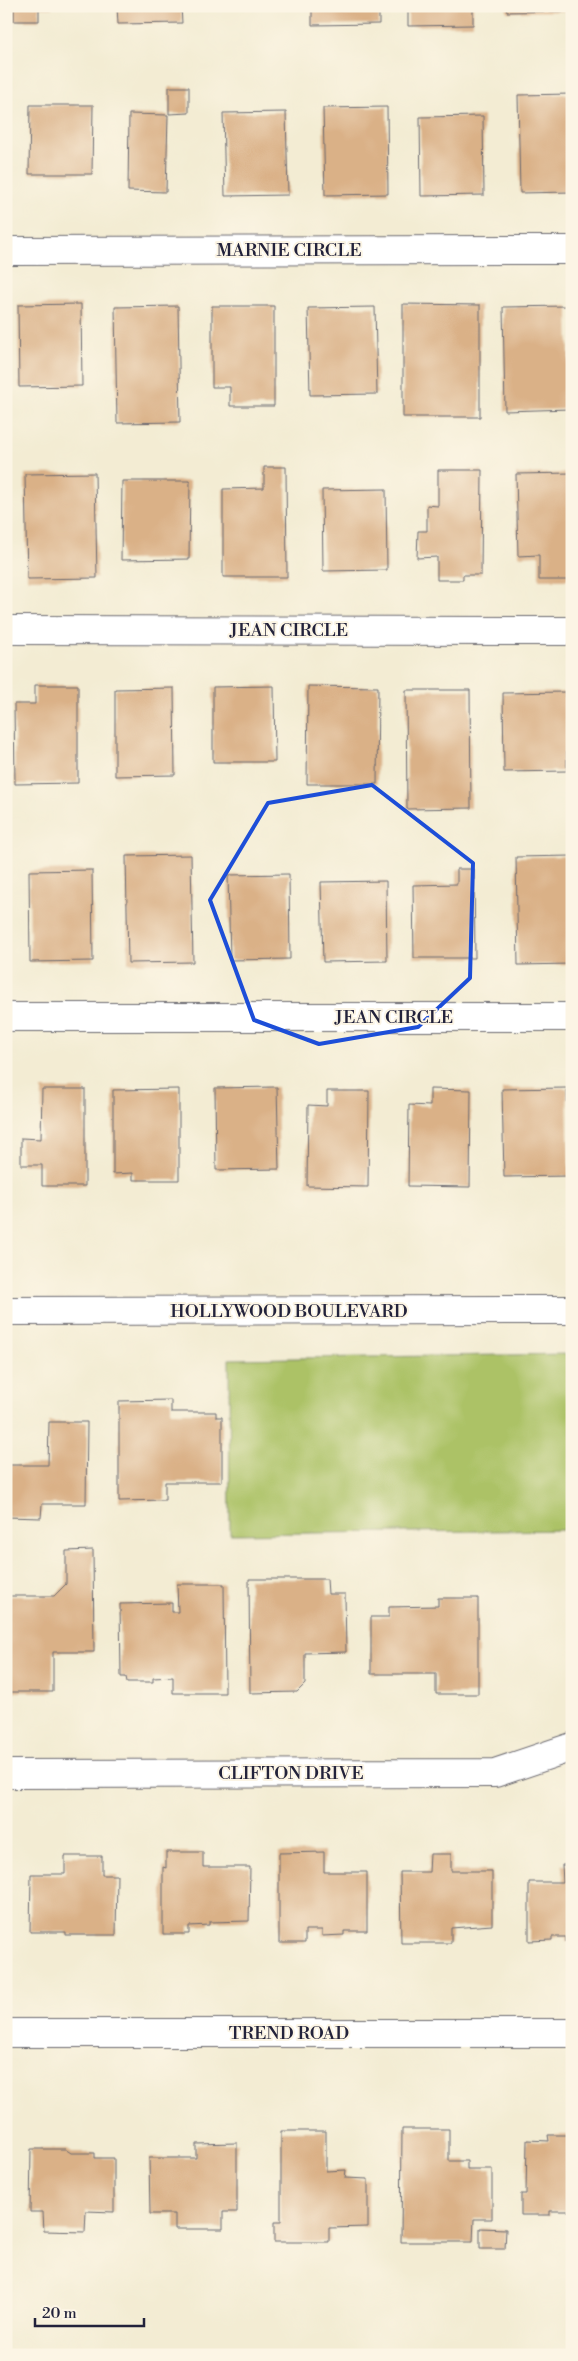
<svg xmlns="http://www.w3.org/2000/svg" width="578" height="2361" font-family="'Libre Bodoni',serif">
  <rect width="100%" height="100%" fill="#fcf5e5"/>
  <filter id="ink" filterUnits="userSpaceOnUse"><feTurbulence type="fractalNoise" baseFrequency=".02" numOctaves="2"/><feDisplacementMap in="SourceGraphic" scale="10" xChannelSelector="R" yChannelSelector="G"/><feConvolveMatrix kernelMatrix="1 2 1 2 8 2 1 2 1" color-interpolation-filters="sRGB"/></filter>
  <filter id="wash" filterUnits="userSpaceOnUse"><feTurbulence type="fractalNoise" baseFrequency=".0096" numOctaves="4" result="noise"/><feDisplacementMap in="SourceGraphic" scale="20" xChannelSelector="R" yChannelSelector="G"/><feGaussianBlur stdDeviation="1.12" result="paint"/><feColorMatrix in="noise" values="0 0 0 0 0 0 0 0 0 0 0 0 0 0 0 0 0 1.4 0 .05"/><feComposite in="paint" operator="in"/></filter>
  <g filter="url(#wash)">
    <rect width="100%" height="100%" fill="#f3ecd3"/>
    <!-- green -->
    <path fill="#acc266" stroke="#677250" d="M 572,1354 L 572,1530 L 230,1534 L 229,1359 Z"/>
    <g id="blocks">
      <!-- building -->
      <path fill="#dab187" d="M 14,6 L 52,6 L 52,8 L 39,8 L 39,21 L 14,21 Z
        M 117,6 L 181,6 L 182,23 L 118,24 Z
        M 312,6 L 379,6 L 379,24 L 312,25 Z
        M 408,6 L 473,6 L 473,25 L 408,26 Z
        M 506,6 L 571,6 L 571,11 L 507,12 Z
        M 169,87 L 189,87 L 189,113 L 169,114 Z
        M 572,94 L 572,192 L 520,193 L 518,95 Z
        M 30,105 L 93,105 L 92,174 L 29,174 Z
        M 387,107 L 388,194 L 325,195 L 323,108 Z
        M 286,112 L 288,195 L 225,196 L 223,113 Z
        M 129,114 L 168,115 L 166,192 L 128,191 Z
        M 483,116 L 484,195 L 421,196 L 420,117 Z
        M 81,304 L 82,386 L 19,387 L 18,305 Z
        M 403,304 L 480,305 L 480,417 L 403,417 Z
        M 178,306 L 180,422 L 117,423 L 115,307 Z
        M 212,306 L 274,306 L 274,406 L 230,406 L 230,387 L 212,387 Z
        M 568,306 L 570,409 L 505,411 L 503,307 Z
        M 375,307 L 377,394 L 310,395 L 308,308 Z
        M 264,467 L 286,467 L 287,577 L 223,577 L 223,489 L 264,488 Z
        M 438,470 L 482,470 L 481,575 L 463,575 L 463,580 L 437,580 L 437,557 L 417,558 L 418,531 L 427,531 L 427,505 L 438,506 Z
        M 95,473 L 97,578 L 27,579 L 25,474 Z
        M 572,473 L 572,580 L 539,580 L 539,555 L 518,556 L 516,474 Z
        M 122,481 L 190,481 L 189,559 L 121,560 Z
        M 386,489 L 387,570 L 323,571 L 322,490 Z
        M 35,685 L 78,685 L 78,783 L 15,784 L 14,704 L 35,704 Z
        M 274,686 L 275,762 L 213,762 L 213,687 Z
        M 308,686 L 378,687 L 377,784 L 307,784 Z
        M 174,688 L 175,775 L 115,776 L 115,689 Z
        M 406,690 L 470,690 L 471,808 L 407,809 Z
        M 566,692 L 567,771 L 504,772 L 503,693 Z
        M 191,855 L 193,962 L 128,963 L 126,856 Z
        M 572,856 L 572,964 L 518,965 L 516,857 Z
        M 457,869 L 474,869 L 475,958 L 414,958 L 413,885 L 457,884 Z
        M 92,870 L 93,961 L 30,962 L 29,871 Z
        M 289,874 L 290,959 L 230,960 L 228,875 Z
        M 386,881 L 387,961 L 323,962 L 321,882 Z
        M 277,1087 L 279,1169 L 216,1170 L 215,1088 Z
        M 567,1088 L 569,1176 L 504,1177 L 502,1089 Z
        M 42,1089 L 85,1089 L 85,1186 L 42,1186 L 42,1165 L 21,1165 L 21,1138 L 41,1139 Z
        M 179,1089 L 179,1180 L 133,1180 L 133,1173 L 113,1174 L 113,1090 Z
        M 430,1089 L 471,1090 L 470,1187 L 408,1186 L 409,1105 L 430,1106 Z
        M 327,1091 L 369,1091 L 368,1187 L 307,1186 L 308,1105 L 327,1106 Z
        M 171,1400 L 171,1412 L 216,1412 L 216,1417 L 222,1417 L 222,1482 L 165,1482 L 165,1500 L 119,1501 L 119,1401 Z
        M 49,1422 L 87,1422 L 86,1504 L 42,1504 L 41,1518 L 6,1517 L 6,1465 L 48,1465 Z
        M 93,1550 L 94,1652 L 53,1652 L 53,1692 L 6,1692 L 6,1596 L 54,1596 L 66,1584 L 66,1551 Z
        M 249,1579 L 327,1579 L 328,1594 L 345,1594 L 346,1652 L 305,1653 L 305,1684 L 297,1692 L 250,1693 Z
        M 177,1584 L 224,1584 L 225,1693 L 173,1693 L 173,1677 L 153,1678 L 153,1682 L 127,1682 L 126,1677 L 121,1677 L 120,1604 L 172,1603 L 172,1612 L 178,1612 Z
        M 438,1598 L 478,1598 L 478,1694 L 436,1694 L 436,1674 L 371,1674 L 371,1617 L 389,1617 L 389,1607 L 438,1606 Z
        M 166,1852 L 203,1852 L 203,1867 L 250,1867 L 249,1921 L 209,1922 L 209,1925 L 189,1926 L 189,1934 L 163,1934 L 163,1867 L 166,1868 Z
        M 324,1852 L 324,1872 L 367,1872 L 367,1931 L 344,1931 L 344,1935 L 322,1936 L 322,1930 L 305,1930 L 305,1943 L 279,1943 L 279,1853 Z
        M 430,1854 L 451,1854 L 451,1871 L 492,1871 L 492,1925 L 451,1928 L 451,1943 L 401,1943 L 400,1872 L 429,1872 Z
        M 65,1856 L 102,1856 L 102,1875 L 117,1875 L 116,1935 L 66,1935 L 66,1932 L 30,1932 L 31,1874 L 65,1874 Z
        M 562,1865 L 572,1865 L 572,1942 L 566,1942 L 566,1937 L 552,1937 L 552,1940 L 529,1941 L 529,1882 L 563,1882 Z
        M 402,2129 L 449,2129 L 449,2161 L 467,2161 L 467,2169 L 492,2169 L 492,2219 L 474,2219 L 473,2242 L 401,2242 Z
        M 281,2131 L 326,2131 L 326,2171 L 346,2170 L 345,2178 L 368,2179 L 368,2227 L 329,2228 L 329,2242 L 274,2242 L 274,2222 L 281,2222 Z
        M 548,2135 L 572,2135 L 572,2211 L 550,2211 L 550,2215 L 521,2215 L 521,2194 L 526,2194 L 527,2140 L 549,2141 Z
        M 237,2143 L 237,2212 L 223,2212 L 223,2229 L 175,2229 L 175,2214 L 150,2214 L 149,2158 L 196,2158 L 196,2144 Z
        M 31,2149 L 65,2149 L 71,2153 L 95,2153 L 95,2158 L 114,2158 L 114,2212 L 86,2211 L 85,2232 L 44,2231 L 43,2212 L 30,2212 Z
        M 480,2228 L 506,2229 L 505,2249 L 480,2249 Z"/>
    </g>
  </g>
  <g filter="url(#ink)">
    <use href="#blocks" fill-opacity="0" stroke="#6b6970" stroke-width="1"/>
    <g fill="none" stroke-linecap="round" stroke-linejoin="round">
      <!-- street casing -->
      <g stroke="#6b6970" stroke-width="30">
        <path id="street" d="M 6,251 L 572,250
          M 6,630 L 572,631
          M 6,1017 L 572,1017
          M 6,1774 L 495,1773 L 572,1747
          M 6,2033 L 572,2033"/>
      </g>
      <!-- secondary casing -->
      <g stroke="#6b6970" stroke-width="30">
        <path id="secondary" d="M 6,1311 L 572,1310"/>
      </g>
      <!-- street -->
      <use href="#street" stroke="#fff" stroke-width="28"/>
      <!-- secondary -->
      <use href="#secondary" stroke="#fff" stroke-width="28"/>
    </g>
  </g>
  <!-- marked area -->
  <path fill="none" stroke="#1d4ed8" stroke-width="4" stroke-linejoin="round" d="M 372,785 L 473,863 L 470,978 L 418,1027 L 319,1044 L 254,1020 L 210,900 L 268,803 Z"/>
  <g text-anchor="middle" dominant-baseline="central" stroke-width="4" stroke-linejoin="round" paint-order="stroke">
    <!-- street labels -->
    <g font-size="18" fill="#22223b" stroke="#fcf5e5">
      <text x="289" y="250">MARNIE CIRCLE</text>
      <text x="289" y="630">JEAN CIRCLE</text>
      <text x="394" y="1017">JEAN CIRCLE</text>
      <text x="289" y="1311">HOLLYWOOD BOULEVARD</text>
      <text x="291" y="1773">CLIFTON DRIVE</text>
      <text x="289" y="2033">TREND ROAD</text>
    </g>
  </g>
  <!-- margin -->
  <rect width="578" height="2361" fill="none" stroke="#fcf5e5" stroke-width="25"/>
  <!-- scale -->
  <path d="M35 2318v8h109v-8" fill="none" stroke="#22223b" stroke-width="2.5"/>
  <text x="42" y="2318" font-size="15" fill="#22223b" stroke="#fcf5e5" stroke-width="4" paint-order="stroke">20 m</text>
</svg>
